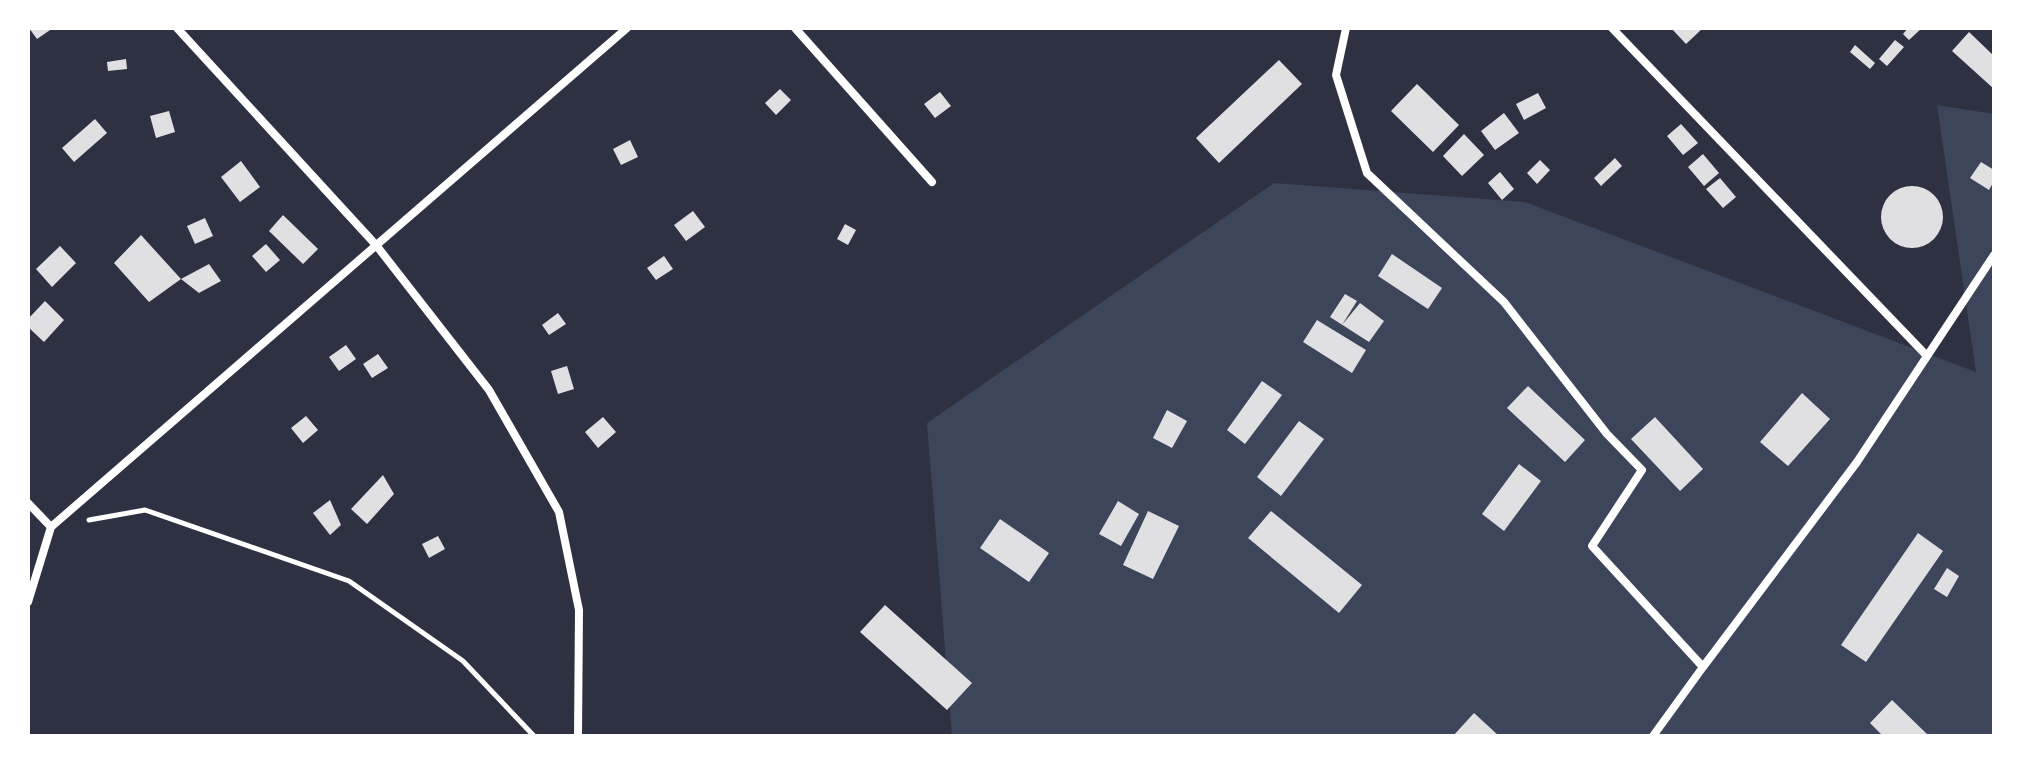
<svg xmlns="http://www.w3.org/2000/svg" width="2022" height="764" font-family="'Noto Sans',sans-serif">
  <rect width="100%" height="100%" fill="#2d3142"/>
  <!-- green -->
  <path fill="#3c4559" d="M 1937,105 L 1994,114 L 1994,736 L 952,736 L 927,423 L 1274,183 L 1525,202 L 1976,372 Z"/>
  <!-- building -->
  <path fill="#e0e0e3" d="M 29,28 L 53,28 L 37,39 Z
    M 1671,28 L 1703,28 L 1686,44 Z
    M 1908,28 L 1922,28 L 1909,40 L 1903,34 Z
    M 1969,32 L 1994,56 L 1994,89 L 1952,51 Z
    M 1895,40 L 1904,47 L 1887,66 L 1879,59 Z
    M 1855,45 L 1875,63 L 1870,69 L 1850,52 Z
    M 126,59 L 127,69 L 108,71 L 107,62 Z
    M 1279,60 L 1302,84 L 1219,163 L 1196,138 Z
    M 1417,84 L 1459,125 L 1433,152 L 1391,111 Z
    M 780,89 L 791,100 L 776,115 L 765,103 Z
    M 940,92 L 951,106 L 935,118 L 924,104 Z
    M 1538,93 L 1546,108 L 1524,120 L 1516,104 Z
    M 169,111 L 175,132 L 156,138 L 150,116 Z
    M 1504,113 L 1519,133 L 1495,150 L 1481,131 Z
    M 95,119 L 107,133 L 74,162 L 62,148 Z
    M 1681,124 L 1698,143 L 1683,155 L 1667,136 Z
    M 1464,134 L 1484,155 L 1462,176 L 1443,156 Z
    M 630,140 L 638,157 L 621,165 L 613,149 Z
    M 1703,154 L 1719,173 L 1704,186 L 1688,167 Z
    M 1615,158 L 1622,166 L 1601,186 L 1594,178 Z
    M 1540,160 L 1550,170 L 1537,184 L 1527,173 Z
    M 241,161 L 260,187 L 240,202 L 221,177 Z
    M 1981,162 L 1994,170 L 1994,181 L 1989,190 L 1970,178 Z
    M 1500,172 L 1514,189 L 1502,200 L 1488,183 Z
    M 1720,178 L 1736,197 L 1723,208 L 1706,189 Z
    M1881 217a31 31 0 1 1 62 0a31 31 0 1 1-62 0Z
    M 693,211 L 705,227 L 686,241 L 674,225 Z
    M 283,215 L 318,249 L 303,264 L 269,231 Z
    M 205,218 L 213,236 L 195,244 L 187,226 Z
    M 845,224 L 856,230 L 848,245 L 837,239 Z
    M 141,235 L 181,279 L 149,302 L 114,263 Z
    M 266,244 L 280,260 L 266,272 L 252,256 Z
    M 60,246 L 76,263 L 52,287 L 36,269 Z
    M 1392,254 L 1442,288 L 1428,309 L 1378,276 Z
    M 664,256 L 673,269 L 656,280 L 647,268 Z
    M 209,264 L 221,281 L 199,293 L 181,279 Z
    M 1345,294 L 1357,301 L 1342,325 L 1360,303 L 1384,321 L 1369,342 L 1330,317 Z
    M 45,301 L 64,320 L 44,342 L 28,327 L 28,319 Z
    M 558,313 L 566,324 L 549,335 L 542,325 Z
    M 1317,320 L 1366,350 L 1352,373 L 1303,342 Z
    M 346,345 L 356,359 L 339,371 L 329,357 Z
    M 378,354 L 388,368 L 372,378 L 363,364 Z
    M 567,366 L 574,389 L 558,394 L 551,371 Z
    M 1262,381 L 1282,395 L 1245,444 L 1227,430 Z
    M 1528,386 L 1585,440 L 1565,462 L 1507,408 Z
    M 1802,393 L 1830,419 L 1788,466 L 1760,442 Z
    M 1167,410 L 1187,421 L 1172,448 L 1153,438 Z
    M 306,416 L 318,430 L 303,443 L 291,428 Z
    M 603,417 L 616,432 L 598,448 L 585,432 Z
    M 1655,417 L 1703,469 L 1680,491 L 1631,439 Z
    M 1299,421 L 1324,439 L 1281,496 L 1257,477 Z
    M 1519,464 L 1541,481 L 1504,531 L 1482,514 Z
    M 383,475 L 394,494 L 367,524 L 351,509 Z
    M 330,500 L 341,525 L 330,535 L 313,513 Z
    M 1118,501 L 1139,514 L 1121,546 L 1099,534 Z
    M 1148,511 L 1179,526 L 1153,579 L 1123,565 Z
    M 1271,511 L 1362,585 L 1339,613 L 1248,538 Z
    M 1000,519 L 1049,553 L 1029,582 L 980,548 Z
    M 1918,533 L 1943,551 L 1866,662 L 1841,645 Z
    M 438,536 L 445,549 L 429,558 L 422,544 Z
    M 1947,568 L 1959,576 L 1947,597 L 1934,589 Z
    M 885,605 L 972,683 L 947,710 L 860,632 Z
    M 1892,700 L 1929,736 L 1883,736 L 1870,723 Z
    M 1474,713 L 1499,736 L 1453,736 Z"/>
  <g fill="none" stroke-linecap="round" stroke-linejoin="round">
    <!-- path -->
    <path stroke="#fff" stroke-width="5" d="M 89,520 L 145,510 L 349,581 L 463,661 L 534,736"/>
    <!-- minor -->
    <path stroke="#fff" stroke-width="8" d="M 177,28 L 376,245 L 489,390 L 559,512 L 579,610 L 578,736
      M 795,28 L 932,182
      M 1346,28 L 1336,75 L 1367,173 L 1504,302 L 1607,434 L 1642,470 L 1592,546 L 1703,667 L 1653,736
      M 1612,28 L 1927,356
      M 28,503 L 51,527
      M 28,602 L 51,527 L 627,28
      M 1703,667 L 1857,462 L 1994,255"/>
  </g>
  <!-- border -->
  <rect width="2022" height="764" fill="none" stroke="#ffffff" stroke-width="60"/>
</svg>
